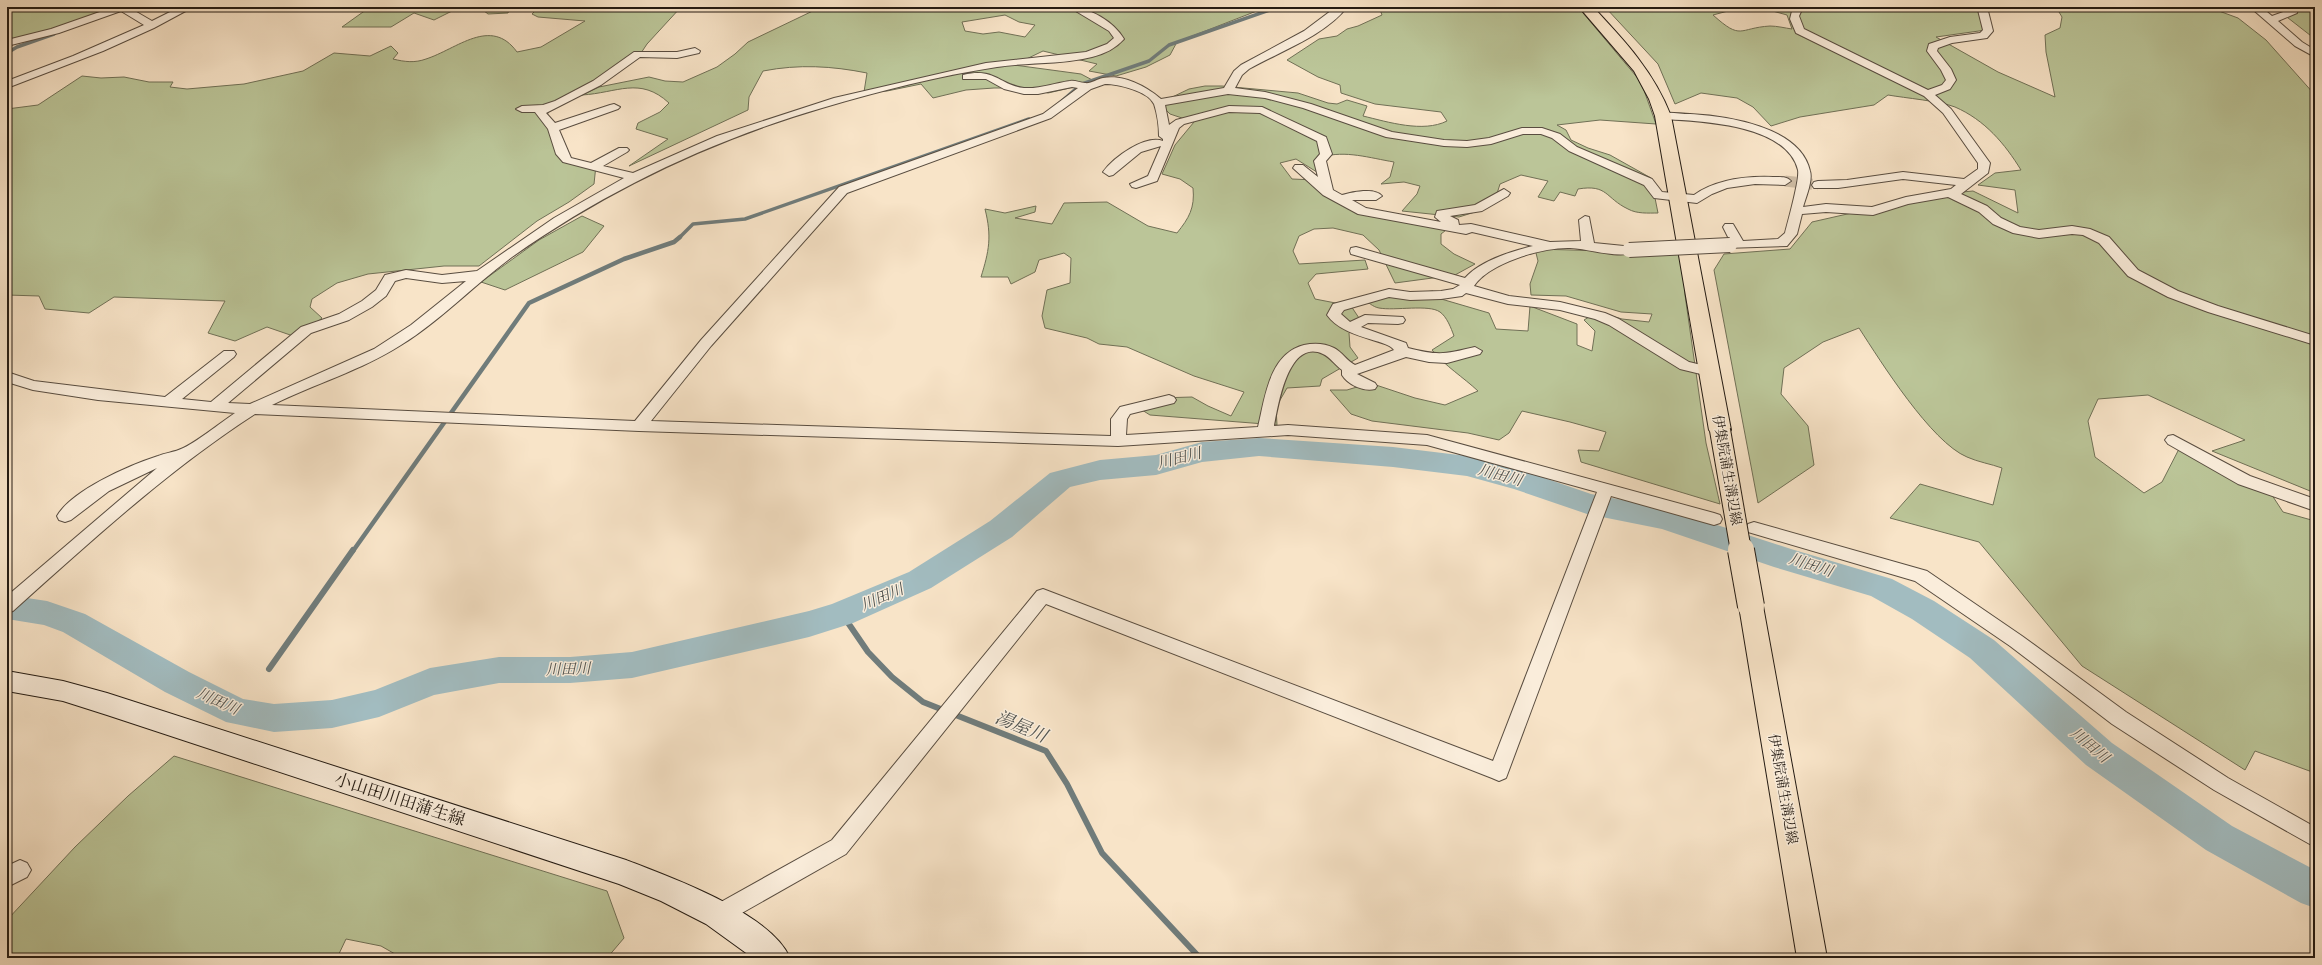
<svg xmlns="http://www.w3.org/2000/svg" width="2322" height="965" font-family="'IM FELL French Canon','Noto Serif JP',serif">
  <rect width="100%" height="100%" fill="#f8e4c8"/>
  <filter id="stains"><feTurbulence type="fractalNoise" baseFrequency=".005" numOctaves="4"/><feColorMatrix values="0 0 0 0 .2 0 0 0 0 .09 0 0 0 0 .02 0 0 0 .5 -.17"/></filter>
  <radialGradient id="worn" r=".72"><stop offset=".6" stop-color="#630" stop-opacity="0"/><stop offset="1" stop-color="#630" stop-opacity=".3"/></radialGradient>
  <!-- green -->
  <path fill="#bbc598" stroke="#707056" fill-rule="evenodd" d="M 7,7 L 113,7 L 52,33 L 7,46 Z
    M 370,7 L 469,7 L 454,10 L 434,20 L 414,13 L 391,27 L 342,27 Z
    M 479,7 L 510,7 L 508,13 L 488,14 Z
    M 539,7 L 681,7 L 647,44 L 639,56 L 553,105 L 545,118 L 558,154 L 573,161 L 596,165 L 594,184 L 569,202 L 537,221 L 479,266 L 444,266 L 368,274 L 337,283 L 312,299 L 310,307 L 322,318 L 299,338 L 267,327 L 235,341 L 208,333 L 225,301 L 114,297 L 89,313 L 45,309 L 39,296 L 7,295 L 7,235 L 9,234 L 7,233 L 7,109 L 38,105 L 82,76 L 101,78 L 124,77 L 149,82 L 173,82 L 170,87 L 187,89 L 244,84 L 303,71 L 334,53 L 370,56 L 391,46 L 398,53 L 393,59 C 405,62 415,63 426,59 C 457,49 491,16 517,52 L 541,47 L 585,21 L 538,17 L 532,14 Z
    M 821,7 L 1267,7 L 1177,42 L 1170,55 L 1146,67 L 1116,76 L 1089,71 L 1097,64 L 1043,51 L 1014,65 L 1081,74 L 1096,82 L 1048,93 L 1027,88 L 994,88 L 966,90 L 933,98 L 921,84 L 887,91 L 864,92 L 867,73 C 832,66 799,64 763,71 L 749,97 L 748,110 L 629,166 L 668,139 L 636,129 L 638,123 L 660,112 L 669,103 C 640,76 617,93 582,95 L 599,87 L 649,77 L 665,81 L 683,82 L 717,67 L 735,54 L 748,42 ZM 1005,15 L 1019,22 L 1035,25 L 1025,37 L 999,32 L 983,34 L 965,31 L 962,22 Z
    M 1379,7 L 1578,7 L 1641,82 L 1656,124 L 1600,120 L 1557,125 L 1566,130 L 1571,140 L 1588,148 L 1610,155 L 1651,178 L 1658,213 C 1648,213 1637,214 1628,209 C 1605,198 1608,184 1578,189 L 1575,196 L 1560,192 L 1554,201 L 1538,197 L 1548,181 L 1521,175 L 1500,184 L 1495,200 L 1478,211 L 1459,217 L 1402,211 L 1417,194 L 1420,186 L 1404,182 L 1381,184 L 1390,177 L 1394,162 C 1370,158 1345,150 1322,157 L 1320,174 L 1296,159 L 1280,163 L 1292,179 L 1316,180 L 1321,187 L 1384,217 L 1450,227 L 1441,234 L 1441,244 L 1454,254 L 1475,264 L 1455,275 L 1395,283 L 1379,250 L 1363,235 L 1333,228 L 1314,229 L 1299,236 L 1293,251 L 1299,264 L 1365,260 L 1368,269 L 1316,274 L 1308,283 L 1315,299 L 1351,306 L 1361,321 L 1349,333 L 1350,347 L 1358,358 L 1322,379 L 1320,386 L 1287,388 L 1276,407 L 1277,425 L 1150,415 L 1134,405 L 1158,398 L 1192,397 L 1208,406 L 1231,416 L 1244,392 L 1194,376 L 1127,347 L 1099,344 L 1087,338 L 1045,328 L 1042,316 L 1047,290 L 1070,283 L 1071,258 L 1064,253 L 1039,260 L 1035,272 L 1011,284 L 1008,277 L 981,277 C 989,251 992,237 985,209 L 1005,213 L 1036,206 L 1035,212 L 1015,218 L 1052,224 L 1064,203 L 1107,202 L 1148,226 L 1177,233 C 1189,218 1195,208 1193,188 L 1180,179 L 1162,174 L 1175,145 L 1194,122 L 1170,114 L 1162,106 L 1164,101 L 1189,89 L 1205,86 L 1222,86 L 1298,93 L 1328,103 L 1337,104 L 1347,100 L 1367,106 L 1363,116 C 1388,122 1423,133 1447,121 L 1441,112 L 1375,104 L 1341,93 L 1340,85 L 1318,77 L 1287,60 L 1319,39 L 1337,36 L 1347,29 L 1358,26 L 1382,15 Z
    M 1605,7 L 1743,7 L 1713,15 C 1742,41 1738,28 1770,26 C 1777,26 1785,28 1792,29 L 1787,15 L 1769,10 L 1773,7 L 1986,7 L 1986,30 L 1936,37 L 1998,72 L 2055,97 L 2046,52 L 2045,35 L 2060,28 L 2062,17 L 2056,7 L 2208,7 L 2238,18 L 2266,40 L 2315,95 L 2315,493 L 2212,451 L 2245,440 L 2148,395 L 2098,399 L 2088,421 L 2095,457 L 2144,493 L 2162,482 L 2180,447 L 2266,486 L 2283,512 L 2315,521 L 2315,773 L 2255,751 L 2245,770 L 2082,666 L 1979,542 L 1890,518 L 1920,484 L 1993,505 L 2002,468 C 1991,464 1978,462 1967,457 C 1931,442 1881,362 1859,328 L 1823,342 L 1784,368 L 1781,394 L 1808,426 L 1814,465 L 1758,503 L 1714,270 L 1724,254 L 1790,249 L 1812,222 L 1931,195 L 1973,191 L 2018,213 L 2015,190 L 1978,185 L 1995,173 L 2021,170 C 2005,144 1985,120 1955,107 C 1940,101 1905,98 1888,95 L 1874,105 L 1800,117 L 1771,126 L 1753,107 L 1737,98 L 1701,93 L 1675,104 L 1658,64 Z
    M 2274,7 L 2315,7 L 2315,39 Z
    M 582,216 L 604,226 L 583,252 L 505,290 L 481,282 L 539,240 Z
    M 1535,249 L 1682,253 L 1685,295 L 1706,443 L 1720,504 L 1581,462 L 1578,450 L 1599,451 L 1606,432 L 1570,422 L 1522,411 L 1509,433 L 1499,440 L 1468,433 L 1372,421 L 1351,414 L 1330,390 L 1347,390 L 1370,383 L 1415,398 L 1445,405 L 1478,391 C 1463,377 1445,366 1432,350 L 1454,336 C 1451,328 1447,317 1440,312 C 1429,304 1395,311 1379,308 C 1373,307 1368,302 1363,299 L 1433,291 L 1431,296 L 1489,313 L 1496,329 L 1528,331 L 1530,306 L 1577,324 L 1577,345 L 1592,351 L 1595,331 L 1584,320 L 1597,312 L 1622,319 L 1649,322 L 1652,314 L 1621,312 L 1566,296 L 1531,295 L 1530,284 L 1538,261 Z
    M 174,756 L 607,891 L 624,938 L 607,958 L 402,958 L 381,946 L 346,939 L 337,958 L 7,958 L 7,920 L 75,847 L 128,796 Z"/>
  <g fill="none" stroke-linecap="round" stroke-linejoin="round">
    <!-- stream-far2 -->
    <path stroke="#707c7b" stroke-width="3.5" d="M 7,53 L 17,47 L 54,34
      M 1082,84 L 1149,61 L 1169,45 L 1278,7
      M 1062,101 L 1078,87
      M 679,238 L 693,224 L 745,219 L 1029,119"/>
    <!-- stream-far1 -->
    <path stroke="#707c7b" stroke-width="4.5" d="M 353,551 L 529,303 L 624,259 L 674,242 L 680,237"/>
    <!-- stream -->
    <path stroke="#707c7b" stroke-width="6" d="M 842,614 L 868,652 L 892,677 L 923,702 L 1046,751 L 1067,784 L 1102,853 L 1200,958
      M 269,669 L 353,550"/>
    <!-- river -->
    <path fill="#a2bcc0" fill-rule="evenodd" d="M 1259,438 L 1393,447 L 1467,456 L 1533,474 L 1591,494 L 1665,508 L 1791,549 L 1892,579 L 1934,601 L 1994,640 L 2112,743 L 2232,826 L 2315,870 L 2315,908 L 2301,903 L 2206,850 L 2086,765 L 1970,658 L 1912,619 L 1871,596 L 1774,567 L 1662,529 L 1587,514 L 1514,489 L 1467,476 L 1393,467 L 1259,456 L 1202,462 L 1156,475 L 1100,480 L 1070,487 L 1012,537 L 931,588 L 853,623 L 809,637 L 632,678 L 570,683 L 499,683 L 434,695 L 379,717 L 332,728 L 274,732 L 226,722 L 165,692 L 63,632 L 44,625 L 7,619 L 7,595 L 47,601 L 85,614 L 189,672 L 243,699 L 274,704 L 332,700 L 375,690 L 430,668 L 499,657 L 570,657 L 632,652 L 809,611 L 832,604 L 909,572 L 990,521 L 1050,473 L 1100,460 L 1156,455 L 1202,442 Z"/>
    <!-- minor-tunnel -->
    <path stroke="#cebca4" stroke-width="11" stroke-dasharray="11 5.5" stroke-linecap="butt" d="M 1785,181 L 1818,185"/>
    <!-- minor casing -->
    <g stroke="#594d40" stroke-width="2">
      <path id="minor" d="M 114,7 L 128,7 L 152,21 L 180,7 L 193,7 L 154,28 L 103,51 L 7,88 L 7,81 L 73,56 L 144,25 L 121,11 L 59,33 L 7,46 L 7,40 L 51,29 Z
        M 1069,7 C 1090,7 1114,22 1124,39 C 1115,49 1104,54 1092,57 C 1061,65 1028,62 997,67 C 938,76 879,91 822,108 C 710,141 607,190 512,257 C 474,285 441,320 401,345 C 360,371 314,384 272,405 L 635,421 L 701,340 L 839,187 L 1043,114 L 1078,88 L 1072,87 L 1038,94 L 1024,94 L 1004,89 L 986,79 L 963,79 L 963,75 C 995,67 999,85 1024,88 C 1040,89 1055,83 1070,81 C 1075,80 1080,83 1085,83 C 1091,84 1097,79 1103,78 C 1123,74 1146,86 1161,99 L 1224,88 L 1234,71 L 1241,65 L 1304,31 L 1336,7 L 1347,7 C 1326,35 1279,52 1249,69 L 1242,75 L 1235,88 L 1265,92 L 1311,104 L 1392,132 L 1444,140 L 1467,141 L 1489,138 L 1522,128 L 1542,128 L 1560,134 L 1577,147 L 1652,179 L 1662,192 L 1694,195 C 1717,179 1747,176 1773,177 C 1779,177 1787,176 1791,181 L 1785,185 L 1755,184 L 1727,188 L 1712,194 L 1697,203 L 1654,198 L 1644,185 L 1569,151 L 1552,138 L 1541,134 L 1523,134 L 1491,144 L 1467,147 L 1444,146 L 1386,137 L 1303,108 L 1265,98 L 1228,94 L 1165,105 L 1169,125 L 1176,120 L 1229,106 L 1262,107 L 1326,137 L 1332,154 L 1326,161 L 1333,190 L 1342,195 C 1352,192 1375,187 1382,196 L 1376,200 L 1352,200 L 1366,208 L 1441,222 L 1435,217 L 1437,211 L 1475,205 L 1504,189 L 1510,193 L 1508,196 L 1482,211 L 1450,216 L 1458,220 L 1459,225 L 1471,224 L 1550,242 L 1581,241 L 1579,220 L 1585,216 L 1589,217 L 1594,243 L 1634,247 L 1635,250 L 1634,253 C 1614,258 1590,249 1570,248 C 1543,247 1489,263 1474,286 L 1509,296 L 1560,302 L 1605,313 L 1619,319 L 1689,362 L 1714,368 L 1716,371 L 1709,376 L 1680,369 L 1609,325 L 1595,319 L 1560,310 L 1508,304 L 1466,293 L 1462,296 L 1441,299 L 1410,300 L 1389,297 L 1344,310 L 1341,314 L 1350,322 L 1365,315 L 1403,317 L 1405,320 L 1403,323 L 1398,324 L 1368,323 L 1361,327 L 1406,343 L 1408,348 C 1439,356 1445,354 1475,347 L 1482,351 L 1480,354 L 1447,363 L 1429,362 L 1406,357 L 1357,374 L 1375,383 L 1377,386 L 1375,389 C 1364,392 1348,385 1342,375 L 1342,370 C 1335,365 1330,357 1323,354 C 1288,338 1278,406 1274,426 L 1288,425 L 1427,435 L 1714,513 L 1720,515 L 1722,519 L 1720,523 L 1714,525 L 1611,496 L 1506,778 L 1499,781 L 1492,778 L 1046,604 L 846,854 L 726,922 L 718,925 L 710,922 L 707,915 L 710,908 L 832,840 L 1037,591 L 1043,589 L 1493,761 L 1597,492 L 1427,445 L 1288,435 L 1118,446 L 639,431 L 255,414 C 167,471 91,541 13,611 L 7,613 L 7,596 L 157,468 L 109,491 L 71,520 L 65,522 L 59,520 L 57,516 C 72,490 130,465 158,456 C 165,453 175,452 181,449 C 196,443 220,423 235,413 L 98,400 L 33,390 L 7,382 L 7,372 L 34,381 L 165,397 L 224,351 L 234,351 L 236,354 L 234,357 L 182,399 L 211,402 L 301,327 L 339,314 L 362,301 L 376,290 L 385,275 L 406,270 L 442,275 L 477,271 L 554,218 L 624,178 L 563,162 L 556,154 L 548,129 L 535,112 L 522,112 L 516,109 L 522,106 L 543,105 L 555,101 L 593,81 L 634,52 L 677,52 L 695,48 L 700,51 L 699,53 L 677,58 L 640,57 L 601,85 L 546,113 L 555,123 L 610,105 L 614,104 L 620,107 L 618,109 L 559,130 L 571,158 L 591,163 L 619,148 L 627,148 L 629,150 L 627,152 L 603,166 L 633,173 L 717,136 L 834,98 L 986,63 L 1086,52 L 1107,44 L 1114,38 L 1109,31 ZM 1105,84 C 1118,84 1148,91 1154,104 C 1157,113 1159,127 1159,136 L 1163,139 L 1163,141 C 1145,134 1113,158 1103,172 L 1109,176 L 1113,175 L 1141,152 L 1161,146 L 1148,176 L 1130,184 L 1132,187 L 1136,188 L 1157,181 L 1179,128 L 1184,124 L 1229,112 L 1260,113 L 1317,141 L 1320,154 L 1314,161 L 1318,177 L 1303,165 L 1295,165 L 1293,168 L 1323,195 L 1358,214 L 1466,234 L 1472,232 L 1533,246 C 1512,251 1480,261 1465,278 L 1356,247 L 1351,248 L 1350,251 L 1351,254 L 1460,285 L 1453,289 L 1441,291 L 1410,292 L 1389,289 L 1333,304 L 1327,315 C 1344,339 1387,339 1394,350 L 1355,365 C 1347,361 1342,352 1334,348 C 1324,343 1314,343 1304,345 C 1269,354 1265,398 1258,427 L 1126,435 L 1127,419 L 1130,414 L 1174,403 L 1176,400 L 1174,397 L 1169,395 L 1120,407 L 1111,419 L 1111,436 L 651,421 L 711,346 L 847,193 L 1051,118 L 1091,89 ZM 406,278 L 442,283 L 466,281 L 411,325 L 374,349 L 250,404 L 228,403 L 311,333 L 349,320 L 372,307 L 386,296 L 395,281 Z
        M 1793,7 L 1803,7 L 1799,16 L 1804,29 L 1928,90 L 1942,85 L 1946,80 L 1941,70 L 1927,51 L 1929,44 L 1950,37 L 1980,33 L 1983,30 L 1978,10 L 1982,7 L 1996,7 L 1988,11 L 1993,31 L 1987,38 L 1952,43 L 1938,48 L 1937,51 L 1951,69 L 1956,80 L 1950,89 L 1935,95 L 1951,109 L 1990,163 L 1988,173 L 1961,194 L 1987,206 L 2001,218 L 2020,227 L 2039,230 L 2072,226 L 2090,229 L 2109,237 L 2138,270 L 2178,291 L 2218,306 L 2315,336 L 2315,345 L 2208,312 L 2168,297 L 2128,276 L 2099,243 L 2083,235 L 2072,234 L 2039,238 L 2013,233 L 1993,224 L 1979,212 L 1948,197 L 1908,204 L 1873,215 L 1826,212 L 1802,214 L 1797,234 L 1787,246 L 1725,248 L 1724,245 L 1725,242 L 1730,241 L 1723,227 L 1725,224 L 1733,224 L 1743,241 L 1778,239 L 1785,233 C 1788,221 1800,179 1798,170 C 1787,124 1700,121 1663,119 L 1657,116 L 1659,114 C 1668,111 1680,114 1690,114 C 1726,116 1800,126 1810,171 C 1813,180 1806,197 1803,207 L 1826,204 L 1872,207 L 1906,197 L 1951,189 L 1956,185 L 1903,179 L 1838,188 L 1814,188 L 1812,185 L 1814,182 L 1818,181 L 1847,180 L 1903,172 L 1964,179 L 1978,169 L 1978,163 L 1943,113 L 1924,96 L 1796,33 L 1790,19 Z
        M 2250,7 L 2261,7 L 2272,16 L 2289,10 L 2288,7 L 2298,7 L 2297,13 L 2278,21 L 2302,42 L 2315,50 L 2315,57 L 2295,46 Z
        M 2173,435 L 2250,476 L 2315,499 L 2315,511 L 2238,484 L 2168,444 L 2165,440 L 2168,436 Z
        M 1754,522 L 1927,571 L 2022,636 L 2126,712 L 2228,778 L 2315,827 L 2315,847 L 2214,790 L 2112,724 L 2010,646 L 1915,581 L 1748,532 L 1746,528 L 1748,524 Z
        M 20,860 L 27,863 L 31,870 L 27,877 L 7,887 L 7,866 Z"/>
    </g>
    <!-- secondary casing -->
    <g stroke="#241b13" stroke-width="2">
      <path id="secondary" d="M 7,671 L 63,681 L 107,693 L 626,860 C 670,877 771,913 790,958 L 753,958 L 706,924 L 661,901 L 619,884 L 107,715 L 63,701 L 7,691 Z"/>
    </g>
    <!-- primary casing -->
    <g stroke="#241b13" stroke-width="2">
      <path id="primary" d="M 1579,7 L 1593,7 C 1625,41 1654,72 1671,116 L 1731,430 L 1727,435 L 1720,437 L 1713,435 L 1709,430 L 1655,116 L 1649,99 L 1634,71 Z
        M 1751,597 L 1760,599 L 1763,606 L 1827,958 L 1797,958 L 1739,606 L 1742,599 Z"/>
    </g>
    <!-- minor -->
    <use href="#minor" fill="#faeddb" fill-rule="evenodd"/>
    <!-- secondary -->
    <use href="#secondary" fill="#faeddb" fill-rule="evenodd"/>
    <!-- primary -->
    <use href="#primary" fill="#f8e4c8" fill-rule="evenodd"/>
    <!-- minor-bridge casing -->
    <g stroke="#594d40" stroke-width="16" stroke-linecap="butt">
      <path id="minor-bridge" d="M 1629,250 L 1730,245"/>
    </g>
    <!-- primary-bridge-far1 casing -->
    <g stroke="#241b13" stroke-width="22" stroke-linecap="butt">
      <path id="primary-bridge-far1" d="M 1720,430 L 1741,551"/>
    </g>
    <!-- primary-bridge casing -->
    <g stroke="#241b13" stroke-width="28" stroke-linecap="butt">
      <path id="primary-bridge" d="M 1741,550 L 1751,606"/>
    </g>
    <!-- minor-bridge -->
    <use href="#minor-bridge" stroke="#faeddb" stroke-width="14"/>
    <!-- primary-bridge-far1 -->
    <use href="#primary-bridge-far1" stroke="#f8e4c8" stroke-width="20"/>
    <!-- primary-bridge -->
    <use href="#primary-bridge" stroke="#f8e4c8" stroke-width="26"/>
  </g>
  <g text-anchor="middle" dominant-baseline="central" stroke-width="3" stroke-linejoin="round" paint-order="stroke">
    <!-- street labels -->
    <g font-size="14" fill="#241b13" stroke="#faeddb">
      <text transform="translate(1727 470) rotate(80)">伊集院蒲生溝辺線</text>
      <text transform="translate(1783 789) rotate(80)">伊集院蒲生溝辺線</text>
    </g>
    <!-- water labels -->
    <g font-size="15" font-style="italic" fill="#505350" stroke="#faeddb">
      <text transform="translate(1179 458) rotate(-14)">川田川</text>
      <text transform="translate(1500 475) rotate(15)">川田川</text>
      <text transform="translate(1811 565) rotate(18)">川田川</text>
      <text transform="translate(882 597) rotate(-23)">川田川</text>
      <text transform="translate(568 669) rotate(-2)">川田川</text>
      <text transform="translate(218 701) rotate(24)">川田川</text>
      <text transform="translate(2090 745) rotate(40)">川田川</text>
    </g>
    <!-- near-street labels -->
    <g font-size="17" fill="#241b13" stroke="#faeddb">
      <text transform="translate(400 799) rotate(18)">小山田川田蒲生線</text>
    </g>
    <!-- near-water labels -->
    <g font-size="18" font-style="italic" fill="#505350" stroke="#faeddb">
      <text transform="translate(1021 727) rotate(23)">湯屋川</text>
    </g>
  </g>
  <!-- margin -->
  <rect width="2322" height="965" fill="none" stroke="#f8e4c8" stroke-width="24"/>
  <rect x="8" y="8" width="2306" height="949" fill="none" stroke="#241b13" stroke-width="2"/>
  <rect x="12" y="12" width="2298" height="941" fill="none" stroke="#241b13"/>
  <rect width="100%" height="100%" filter="url(#stains)"/>
  <rect width="100%" height="100%" fill="url(#worn)"/>
</svg>
